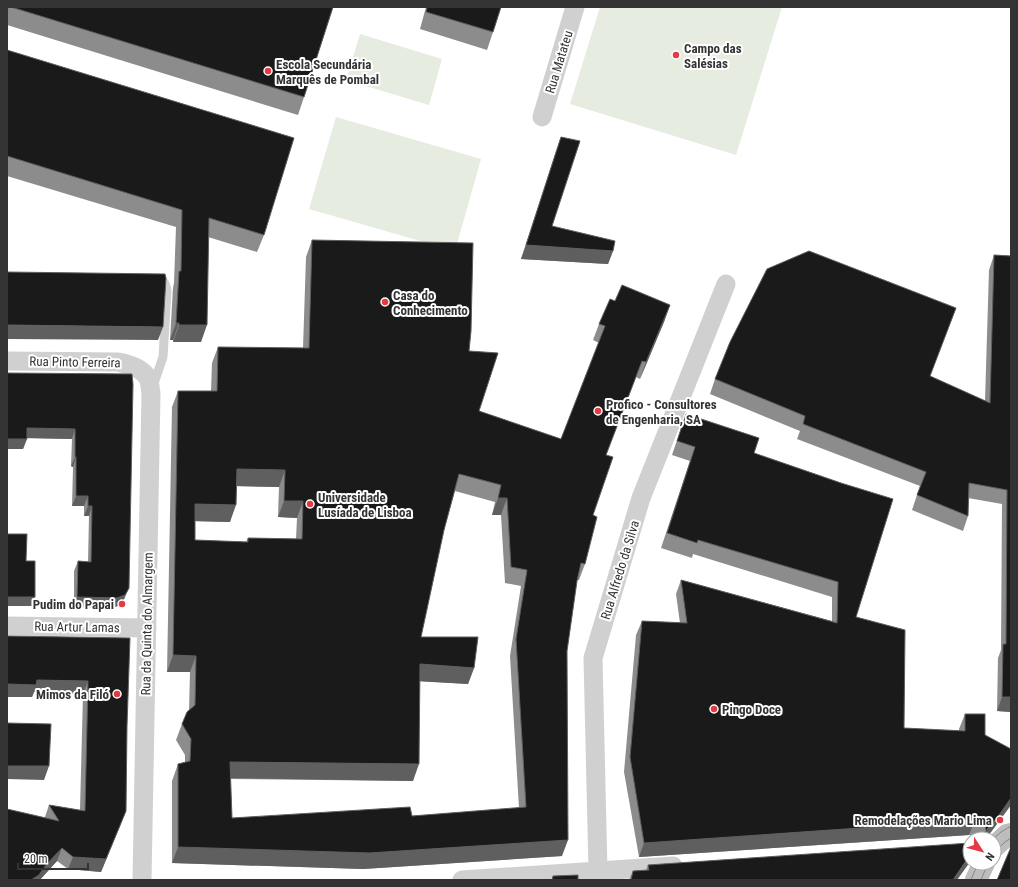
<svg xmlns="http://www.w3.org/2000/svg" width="1018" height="887" font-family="'Roboto Condensed',sans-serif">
  <rect width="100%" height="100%" fill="#fff"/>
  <!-- green -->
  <path fill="#e6ecdf" d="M 600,7 L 782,7 L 736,155 L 570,104 Z
    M 360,34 L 442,59 L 429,105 L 346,80 Z
    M 336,117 L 481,159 L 455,251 L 309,209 Z"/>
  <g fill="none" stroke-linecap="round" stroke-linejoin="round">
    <!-- lane -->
    <path stroke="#d0d0d0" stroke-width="9" d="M 153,386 L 163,357 L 167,291 C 166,284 165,280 156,279"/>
    <!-- street -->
    <path stroke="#d0d0d0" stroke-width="19" d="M 542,117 L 575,7
      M 7,361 L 117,362 C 130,364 143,368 149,380 C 150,384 150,389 151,393 L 142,880
      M 7,626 L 147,628
      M 462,880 L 673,866
      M 601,880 L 598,871 L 593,658 L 641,498 L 726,284"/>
    <!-- secondary -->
    <path stroke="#bdbdbd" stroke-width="22" d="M 994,847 L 1007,835 L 1011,834
      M 976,880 L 984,863"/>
    <!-- tram -->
    <path stroke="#888" stroke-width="1" d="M 993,839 L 1001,832 L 1011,826
      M 994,852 L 1005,842 L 1011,838
      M 971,880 L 978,863
      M 981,880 L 988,863"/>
  </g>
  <!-- wall -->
  <path fill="#8c8c8c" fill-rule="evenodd" d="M 7,7 L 333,7 L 304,97 L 298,115 L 7,25 Z
    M 426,7 L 501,7 L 493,32 L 487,50 L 420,29 Z
    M 7,50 L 264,235 L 257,252 L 208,237 L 201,342 L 173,342 L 173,340 L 170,340 L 173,288 L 174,283 L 176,227 L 7,176 Z
    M 561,137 L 552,226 L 613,251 L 608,264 L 521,259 L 556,151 Z
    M 312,240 L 469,351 L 479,411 L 561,439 L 599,343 L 593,340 L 599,324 L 615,301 L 670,305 L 664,322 L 640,379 L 636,377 L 606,455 L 593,515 L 585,564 L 579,580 L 577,580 L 567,651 L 562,856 L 363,869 L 172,863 L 172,781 L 178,764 L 185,763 L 185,755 L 176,740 L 182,724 L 189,711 L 190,672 L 167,672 L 172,407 L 178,391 L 211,391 L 212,363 L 218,347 L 303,348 L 306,257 ZM 237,486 L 279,487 L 278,517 L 297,518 L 296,539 L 248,538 L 246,542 L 195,540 L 195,521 L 230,522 ZM 455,491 L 495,502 L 492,515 L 501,515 L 505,583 L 521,586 L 510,656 L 519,808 L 412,816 L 232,818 L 230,779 L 413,781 L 420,681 L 468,684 L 474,668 L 421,637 L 444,530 Z
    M 994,255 L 1011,256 L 1011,712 L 997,711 L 998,658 L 1001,650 L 1002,504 L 968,498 L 968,516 L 963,531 L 912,510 L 920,486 L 797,439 L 800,431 L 710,394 L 715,379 L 956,308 L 930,376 L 985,401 L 989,270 Z
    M 7,373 L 132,374 L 125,597 L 122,604 L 113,608 L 74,607 L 74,571 L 78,561 L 88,562 L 89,516 L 84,516 L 84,506 L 72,506 L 73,467 L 71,466 L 72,439 L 27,438 L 23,449 L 7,449 Z
    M 686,414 L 754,453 L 841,483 L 856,617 L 904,728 L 959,731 L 959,729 L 965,714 L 985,735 L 1011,749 L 1011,805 L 991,832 L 985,839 L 978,839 L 975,836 L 969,835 L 639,857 L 624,772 L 636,635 L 642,621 L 680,623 L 676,594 L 681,580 L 832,621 L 832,597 L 693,554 L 692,558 L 661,548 L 690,461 L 672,455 Z
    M 7,636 L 130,638 L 121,824 L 101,872 L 68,869 L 57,861 L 41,878 L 45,817 L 49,805 L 80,810 L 83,694 L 34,692 L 32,697 L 7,697 Z
    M 648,865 L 957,880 L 629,880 L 633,871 L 646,870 Z"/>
  <!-- shaded-wall -->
  <path fill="#5f5f5f" d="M 526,245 L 613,251 L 608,264 L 521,259 Z
    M 670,305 L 664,322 L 640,379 L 646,362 Z
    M 176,323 L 179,323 L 173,340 L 170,340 Z
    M 7,325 L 163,327 L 158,340 L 7,339 Z
    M 179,325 L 207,325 L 201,342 L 173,342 Z
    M 27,428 L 75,429 L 72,439 L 23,438 Z
    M 7,439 L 27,439 L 23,449 L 7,449 Z
    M 75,457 L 76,457 L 73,467 L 71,466 Z
    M 237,469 L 285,470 L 279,487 L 231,486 Z
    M 76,496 L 88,496 L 84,506 L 72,506 Z
    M 498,498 L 507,498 L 501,515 L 492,515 Z
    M 284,501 L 303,501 L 297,518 L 278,517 Z
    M 195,504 L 236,505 L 230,522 L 189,521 Z
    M 88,506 L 92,506 L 89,516 L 84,516 Z
    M 129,588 L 125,597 L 122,604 L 113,608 L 74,607 L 77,597 Z
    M 7,597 L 35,597 L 32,606 L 7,606 Z
    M 173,655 L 196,656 L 190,672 L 167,672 Z
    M 420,664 L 474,668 L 468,684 L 414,681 Z
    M 37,680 L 88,681 L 83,694 L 34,692 L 32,697 L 7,697 L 7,684 Z
    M 1002,697 L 1011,697 L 1011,712 L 997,711 Z
    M 230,762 L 419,764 L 413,781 L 224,778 Z
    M 7,766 L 49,766 L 44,780 L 7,779 Z
    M 1011,798 L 1011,805 L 991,832 L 985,839 L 984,839 L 988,828 L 991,824 Z
    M 126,811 L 101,872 L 68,869 L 73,857 Z
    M 975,820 L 969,835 L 639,857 L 644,843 Z
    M 568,840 L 562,856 L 363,869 L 172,863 L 178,847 Z
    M 62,848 L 57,861 L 40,880 L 31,880 L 46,865 Z
    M 970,855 L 970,862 L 957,880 L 953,880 Z"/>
  <!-- building -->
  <path fill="#1a1a1a" stroke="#5f5f5f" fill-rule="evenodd" d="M 11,7 L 333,7 L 304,97 Z
    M 427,7 L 501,7 L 493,32 L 426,12 Z
    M 7,50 L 294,138 L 264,235 L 209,218 L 207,325 L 179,325 L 179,323 L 176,323 L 179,271 L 181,271 L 182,210 L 7,156 Z
    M 561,137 L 580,141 L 552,226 L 615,241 L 613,251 L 526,245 Z
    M 312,240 L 473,243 L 471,331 L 469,351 L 498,353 L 479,411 L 561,439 L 605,326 L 599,324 L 610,299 L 615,301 L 622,285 L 670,305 L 646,362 L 642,361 L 606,455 L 613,457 L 593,515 L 597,517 L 585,564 L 581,563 L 577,581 L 567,651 L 568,840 L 369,853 L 178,847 L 178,764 L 190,761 L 191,739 L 182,724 L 187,712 L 195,705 L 196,656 L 173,655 L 178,391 L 217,391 L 218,347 L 309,348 ZM 237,469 L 285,470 L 284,501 L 303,501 L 302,539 L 248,538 L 248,542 L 195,540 L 195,504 L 236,505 ZM 459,474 L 501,485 L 498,498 L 507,498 L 511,567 L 527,570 L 516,639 L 526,807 L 412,816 L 410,807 L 232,818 L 230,762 L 419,764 L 420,664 L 474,668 L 478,637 L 421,637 L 444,530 Z
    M 809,251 L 956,308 L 930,376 L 990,403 L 994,255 L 1011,256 L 1011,697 L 1002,697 L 1003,644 L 1006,644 L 1007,490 L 969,483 L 968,516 L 917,495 L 926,472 L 803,424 L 805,416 L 715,379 L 730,342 L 767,269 Z
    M 7,272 L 165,274 L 166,278 L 163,327 L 7,325 Z
    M 7,373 L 132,374 L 133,384 L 129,588 L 125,595 L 117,598 L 77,597 L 78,561 L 91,562 L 92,506 L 88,506 L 88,496 L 76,496 L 76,457 L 75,457 L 75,429 L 27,428 L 27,439 L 7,439 Z
    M 686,414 L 759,438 L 754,453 L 841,483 L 893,499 L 856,617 L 905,630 L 904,728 L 965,731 L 965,714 L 985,714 L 985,735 L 1011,749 L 1011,798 L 997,818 L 991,824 L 988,828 L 986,833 L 986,830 L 985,826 L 980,822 L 975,820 L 644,843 L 630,757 L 642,621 L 687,623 L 681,580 L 837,623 L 838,582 L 698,540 L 697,543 L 667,533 L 695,447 L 677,441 Z
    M 7,534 L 27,534 L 26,561 L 35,561 L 35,597 L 7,597 Z
    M 7,636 L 130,638 L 127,726 L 126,811 L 106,859 L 73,857 L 62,848 L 46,865 L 39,875 L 31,880 L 7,880 L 7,809 L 59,821 L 49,805 L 85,811 L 88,681 L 37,680 L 36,685 L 7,684 Z
    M 7,723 L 51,724 L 49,766 L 7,766 Z
    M 970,843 L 970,855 L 953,880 L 631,880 L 633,871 L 649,870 L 648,865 Z
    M 1011,847 L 1011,880 L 997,880 Z
    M 578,875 L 578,880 L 552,880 L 553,876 Z"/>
  <!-- markers -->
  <g fill="#e63946" stroke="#fff" stroke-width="1.5">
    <circle cx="676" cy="55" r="4"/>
    <circle cx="268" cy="71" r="4"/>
    <circle cx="385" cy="302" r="4"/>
    <circle cx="598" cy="411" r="4"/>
    <circle cx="310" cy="504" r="4"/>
    <circle cx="122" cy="604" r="4"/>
    <circle cx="117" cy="694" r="4"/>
    <circle cx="714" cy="709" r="4"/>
    <circle cx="1000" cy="820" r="4"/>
  </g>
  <g text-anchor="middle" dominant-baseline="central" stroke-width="4" stroke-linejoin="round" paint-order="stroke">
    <!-- poi labels -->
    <g font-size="13" font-weight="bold" fill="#333" stroke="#fff" text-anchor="start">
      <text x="684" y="48">Campo das<tspan x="684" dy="15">Salésias</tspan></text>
      <text x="276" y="64">Escola Secundária<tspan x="276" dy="15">Marquês de Pombal</tspan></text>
      <text x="393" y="295">Casa do<tspan x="393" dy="15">Conhecimento</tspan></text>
      <text x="606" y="404">Profico - Consultores<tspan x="606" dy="15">de Engenharia, SA</tspan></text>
      <text x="318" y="497">Universidade<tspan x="318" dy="15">Lusíada de Lisboa</tspan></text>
      <text x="114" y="604" text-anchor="end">Pudim do Papai</text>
      <text x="109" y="694" text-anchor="end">Mimos da Filó</text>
      <text x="722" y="709">Pingo Doce</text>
      <text x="992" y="820" text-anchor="end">Remodelações Mario Lima</text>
    </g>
    <!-- street labels -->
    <g font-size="13" fill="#333" stroke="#fff">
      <text transform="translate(559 62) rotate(-73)">Rua Matateu</text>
      <text transform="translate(75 362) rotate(1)">Rua Pinto Ferreira</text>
      <text transform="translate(620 570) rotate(-73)">Rua Alfredo da Silva</text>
      <text transform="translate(147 624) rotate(-89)">Rua da Quinta do Almargem</text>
      <text transform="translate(77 627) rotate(1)">Rua Artur Lamas</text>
    </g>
  </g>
  <!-- border -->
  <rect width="1018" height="887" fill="none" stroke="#333333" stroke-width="16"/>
  <!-- north arrow -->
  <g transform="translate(982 851) rotate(126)"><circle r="19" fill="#ffffff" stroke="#adadad"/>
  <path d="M0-3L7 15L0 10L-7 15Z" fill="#e63946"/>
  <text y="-6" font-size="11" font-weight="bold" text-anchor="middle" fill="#333333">N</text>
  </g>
  <!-- scale -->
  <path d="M18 863v6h70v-6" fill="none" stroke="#333333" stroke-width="2"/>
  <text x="24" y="863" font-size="12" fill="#333333" stroke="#ffffff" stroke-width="3" paint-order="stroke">20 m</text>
</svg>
